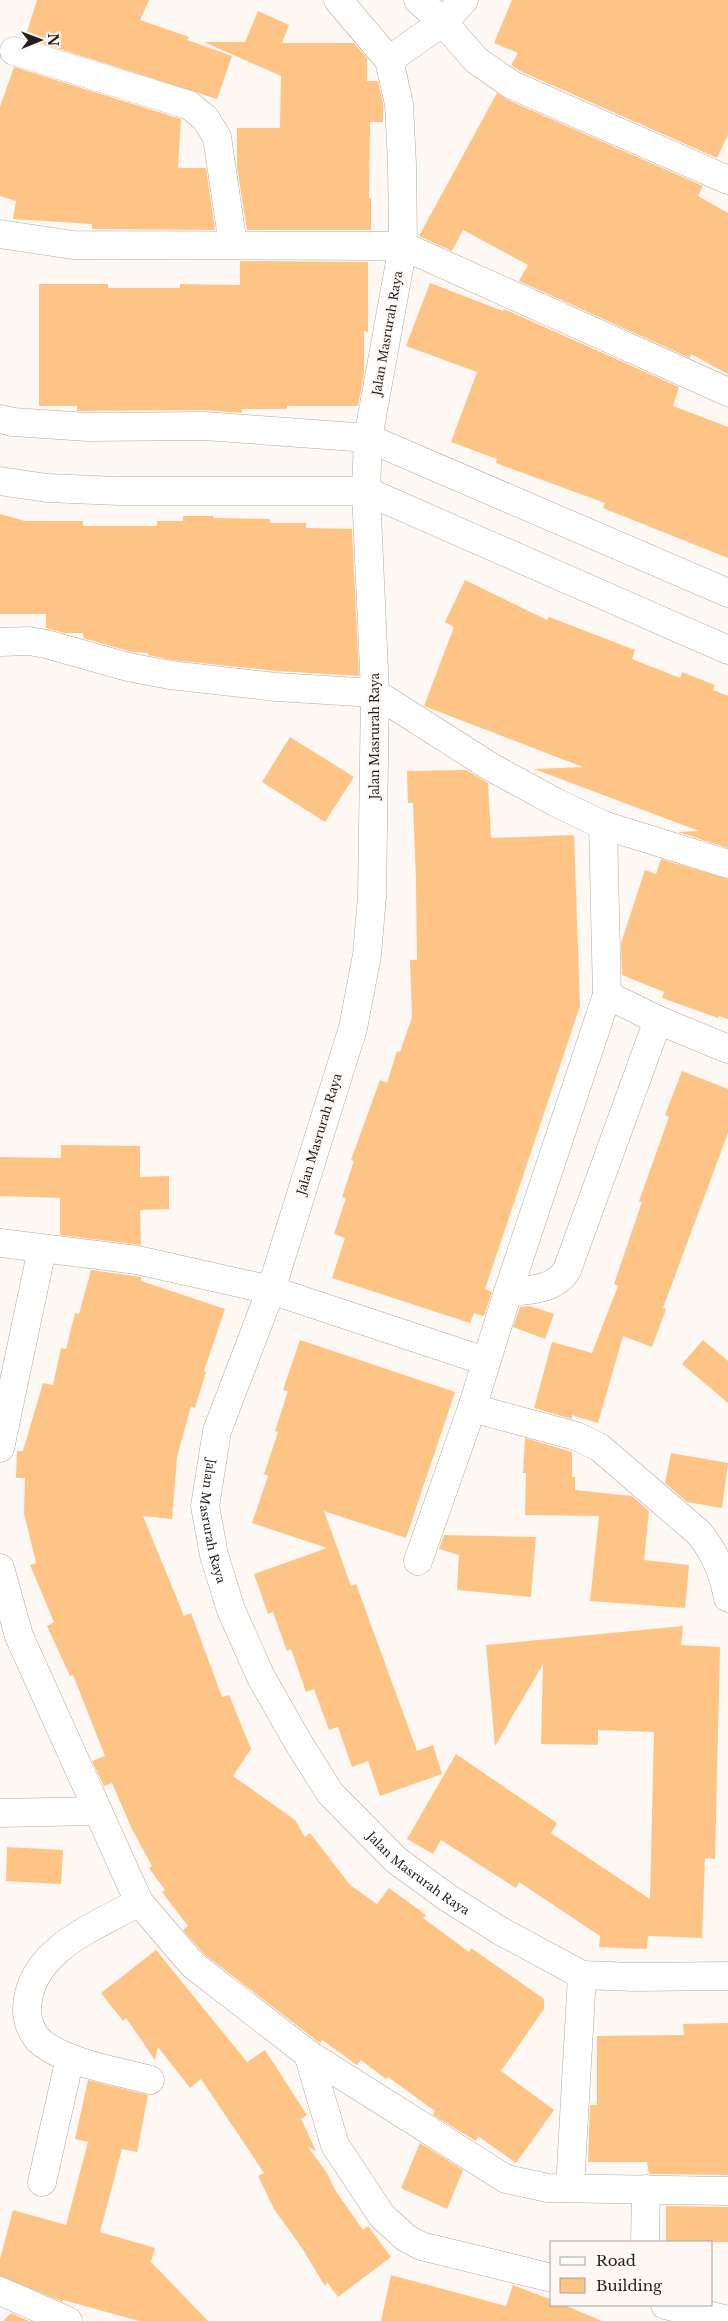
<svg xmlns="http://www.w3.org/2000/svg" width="728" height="2321" font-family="'Libre Baskerville',serif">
  <rect width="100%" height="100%" fill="#fdf8f3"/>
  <!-- building -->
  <path fill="#fdc486" d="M 37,0 L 149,0 L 140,20 L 189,37 L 187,40 L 232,56 L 217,99 L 25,38 Z
    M 512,0 L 728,0 L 728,135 L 717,158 L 520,71 L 511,65 L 518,53 L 494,43 Z
    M 258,11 L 289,25 L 282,43 L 354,43 L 367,58 L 367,81 L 378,81 L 383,104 L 383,122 L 370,122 L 369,198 L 371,198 L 371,230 L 247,230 L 237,168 L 237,128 L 280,128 L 281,76 L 204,42 L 245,42 Z
    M 14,67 L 181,119 L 178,168 L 206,168 L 215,230 L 92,229 L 92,224 L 13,219 L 16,201 L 0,196 L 0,107 Z
    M 497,93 L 506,99 L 703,186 L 698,196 L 728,213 L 728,374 L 691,354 L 690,358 L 519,281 L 528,265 L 463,230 L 452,251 L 419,236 Z
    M 240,261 L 368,262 L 368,332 L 364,331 L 364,374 L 358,406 L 287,406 L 287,409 L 242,409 L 242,413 L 204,410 L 82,411 L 77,411 L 77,406 L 39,406 L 39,284 L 108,284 L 108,288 L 180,288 L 180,284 L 240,285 Z
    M 430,283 L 503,311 L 504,309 L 679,387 L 673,406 L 728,427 L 728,558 L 603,508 L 605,503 L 496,463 L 497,459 L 451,442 L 477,372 L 406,346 Z
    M 0,514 L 25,521 L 83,521 L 83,526 L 157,526 L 157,521 L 183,521 L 183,516 L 213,516 L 213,518 L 270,519 L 270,523 L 306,523 L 306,528 L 352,529 L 359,676 L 277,671 L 172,660 L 148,655 L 148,653 L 132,652 L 83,638 L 83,633 L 64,633 L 46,628 L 46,614 L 0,614 Z
    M 465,580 L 547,620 L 549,617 L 635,650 L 632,659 L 680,678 L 682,672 L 715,685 L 713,690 L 728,696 L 728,848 L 678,832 L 699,831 L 534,769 L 583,767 L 424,706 L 454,627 L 445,622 Z
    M 290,737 L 354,777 L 325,822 L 262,782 Z
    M 466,770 L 488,783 L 491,838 L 574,835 L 580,1006 L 485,1289 L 492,1292 L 484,1316 L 474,1313 L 470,1323 L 332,1278 L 345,1238 L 334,1234 L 346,1198 L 342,1197 L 354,1161 L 351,1160 L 380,1080 L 387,1083 L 397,1051 L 400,1052 L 412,1017 L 410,960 L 417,960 L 416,882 L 413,803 L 408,803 L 407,771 Z
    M 661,859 L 728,879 L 728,1019 L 719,1016 L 718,1018 L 662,998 L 664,992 L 622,975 L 621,943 L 645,870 L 656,874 Z
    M 682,1071 L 728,1089 L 728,1133 L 663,1308 L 666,1309 L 652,1347 L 623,1336 L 598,1423 L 572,1415 L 572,1419 L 534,1408 L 552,1342 L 592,1353 L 618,1286 L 614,1284 L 642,1202 L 639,1201 L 669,1117 L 665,1115 Z
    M 61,1145 L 140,1146 L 140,1177 L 169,1176 L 169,1209 L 140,1210 L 141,1245 L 60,1235 L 60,1198 L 0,1196 L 0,1157 L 61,1158 Z
    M 91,1270 L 141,1277 L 141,1281 L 225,1309 L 204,1371 L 206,1372 L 195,1408 L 191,1406 L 177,1457 L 172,1519 L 143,1516 L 184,1616 L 191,1613 L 222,1697 L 229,1695 L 251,1749 L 233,1776 L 295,1820 L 305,1837 L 310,1833 L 350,1885 L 377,1904 L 389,1888 L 426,1915 L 423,1918 L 469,1952 L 471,1948 L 544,1999 L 544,2009 L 501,2071 L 554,2110 L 516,2163 L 478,2136 L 476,2141 L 433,2115 L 435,2111 L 388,2077 L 386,2079 L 361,2060 L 357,2065 L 322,2040 L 320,2043 L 317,2041 L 204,1954 L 183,1930 L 188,1926 L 162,1892 L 165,1890 L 149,1868 L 152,1866 L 132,1829 L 112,1783 L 104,1786 L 92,1761 L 105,1756 L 73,1675 L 70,1676 L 47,1626 L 54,1622 L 30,1565 L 36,1563 L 24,1513 L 25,1478 L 16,1478 L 17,1451 L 23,1451 L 43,1383 L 53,1385 L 61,1348 L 66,1349 L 75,1313 L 79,1314 Z
    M 530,1306 L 554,1314 L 545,1339 L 513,1327 L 520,1307 Z
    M 300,1340 L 455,1392 L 406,1538 L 324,1511 L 351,1586 L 356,1584 L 417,1751 L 433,1745 L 442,1774 L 380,1796 L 368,1761 L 352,1767 L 338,1727 L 329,1730 L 314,1689 L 306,1692 L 291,1649 L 287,1651 L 273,1612 L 268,1614 L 254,1574 L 327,1548 L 252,1523 L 268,1476 L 264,1474 L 278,1432 L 275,1431 L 288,1391 L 283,1390 Z
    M 703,1340 L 728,1361 L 728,1403 L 682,1364 Z
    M 525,1438 L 572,1452 L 572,1477 L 575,1477 L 575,1490 L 632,1496 L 649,1511 L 644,1560 L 689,1565 L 685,1608 L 590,1601 L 599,1516 L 525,1515 L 526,1473 L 523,1473 Z
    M 671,1453 L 728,1463 L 722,1508 L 687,1502 L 665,1483 Z
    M 444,1535 L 536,1537 L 531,1597 L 457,1590 L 459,1555 L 439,1549 Z
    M 683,1626 L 681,1645 L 720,1647 L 715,1859 L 705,1858 L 702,1938 L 648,1936 L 647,1949 L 599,1947 L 600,1936 L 519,1882 L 516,1888 L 441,1840 L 433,1854 L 407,1839 L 456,1754 L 557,1823 L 551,1833 L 650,1899 L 654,1732 L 598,1730 L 598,1745 L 541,1744 L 543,1664 L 495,1746 L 486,1645 Z
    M 7,1847 L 63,1850 L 61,1884 L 6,1881 Z
    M 156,1950 L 247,2062 L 265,2050 L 307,2115 L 301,2119 L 316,2151 L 307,2146 L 327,2173 L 335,2190 L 363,2230 L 368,2226 L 391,2257 L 338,2297 L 327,2282 L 325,2286 L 302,2248 L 274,2209 L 258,2176 L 264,2173 L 201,2079 L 190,2088 L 158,2047 L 155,2060 L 126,2018 L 123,2021 L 101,1993 Z
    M 728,2023 L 728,2175 L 649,2174 L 647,2162 L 588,2162 L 590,2105 L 597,2105 L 597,2036 L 684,2035 L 683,2024 Z
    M 88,2080 L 148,2095 L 137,2152 L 122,2149 L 100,2232 L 155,2248 L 151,2262 L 208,2321 L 139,2321 L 63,2300 L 63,2302 L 0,2276 L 0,2259 L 13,2210 L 66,2225 L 88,2142 L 75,2139 Z
    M 420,2143 L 463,2170 L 447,2209 L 401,2188 Z
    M 666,2206 L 728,2207 L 728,2242 L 666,2242 Z
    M 391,2275 L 506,2306 L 513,2285 L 552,2300 L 552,2305 L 564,2305 L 602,2321 L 381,2321 Z
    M 11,2313 L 29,2321 L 3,2321 Z"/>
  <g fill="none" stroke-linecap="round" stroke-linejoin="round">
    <!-- street casing -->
    <g stroke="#b5a89d" stroke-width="29">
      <g id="street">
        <path id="s1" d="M 338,0 L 389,60 L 399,104 L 402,164 L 403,246 L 368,438 L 366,491 L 375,693 L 372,896 L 367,955 L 353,1028 L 271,1290 L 217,1431 L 205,1506 L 214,1555 L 231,1610 L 261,1677 L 298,1742 L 330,1793 L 396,1860 L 448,1898 L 499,1930 L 582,1975 L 635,1977 L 728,1976"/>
        <path d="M 418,0 L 443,22 L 476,60 L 512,85 L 728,180"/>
        <path d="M 14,51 L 189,105 L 205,118 L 217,137 L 233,245"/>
        <path d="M 389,60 L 443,22 L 464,0"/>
        <path d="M 0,234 L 73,245 L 403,246 L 728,392"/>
        <path d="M 0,419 L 13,422 L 88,427 L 204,426 L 368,438 L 728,593"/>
        <path d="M 0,481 L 47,488 L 119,491 L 366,491 L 728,650"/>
        <path d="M 0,642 L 29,641 L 46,644 L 128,667 L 170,675 L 276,687 L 375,693 L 491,767 L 555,802 L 603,825 L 728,864"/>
        <path d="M 607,995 L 658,1020 L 728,1049"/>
        <path d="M 0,1243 L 137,1260 L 271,1290 L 485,1361"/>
        <path d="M 508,1292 C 529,1290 555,1290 567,1270 L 658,1020"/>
        <path d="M 472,1408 L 576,1436 L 599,1447 L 698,1532 C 715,1552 723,1572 728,1598"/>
        <path d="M 0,1448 L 42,1249"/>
        <path d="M 418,1561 L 472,1408 L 508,1292 L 607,995 L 603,825"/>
        <path d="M 0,1568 L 19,1636 L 139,1902 L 193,1965 L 308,2054 L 335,2145 L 382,2216 L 406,2238 L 421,2246 L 552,2278"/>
        <path d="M 0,1813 L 98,1811"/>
        <path d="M 139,1902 C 95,1927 28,1950 27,2010 C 27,2022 33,2036 42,2043 C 69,2064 118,2071 150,2080"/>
        <path d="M 308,2054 L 506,2179 L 548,2188 L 728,2191"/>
        <path d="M 42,2182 L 70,2058"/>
        <path d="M 570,2188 L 582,1975"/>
        <path d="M 645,2242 L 646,2189"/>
        <path d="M 0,2291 L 68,2321"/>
        <path d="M 665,2305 L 728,2320"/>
      </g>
    </g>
    <!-- street -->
    <use href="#street" stroke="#fff" stroke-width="28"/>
  </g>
  <g text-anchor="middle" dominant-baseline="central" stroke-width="4" stroke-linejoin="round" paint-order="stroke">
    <!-- street labels -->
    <g font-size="12" fill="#231e1a" stroke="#fdf8f3">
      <text transform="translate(387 333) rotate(-80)">Jalan Masrurah Raya</text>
      <text transform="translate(374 736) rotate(-90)">Jalan Masrurah Raya</text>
      <text transform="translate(319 1134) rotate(-73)">Jalan Masrurah Raya</text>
      <text stroke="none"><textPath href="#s1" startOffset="1570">Jalan Masrurah Raya</textPath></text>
      <text stroke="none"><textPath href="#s1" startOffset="1990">Jalan Masrurah Raya</textPath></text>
    </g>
  </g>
  <!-- legend -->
  <rect x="550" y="2241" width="162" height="65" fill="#fdf8f3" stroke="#a6a19c"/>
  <rect x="560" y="2257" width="25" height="8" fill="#ffffff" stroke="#a6a19c"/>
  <text x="596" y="2266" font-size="15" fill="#231e1a">Road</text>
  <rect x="560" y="2278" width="25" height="15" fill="#fdc486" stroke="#a6a19c"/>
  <text x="596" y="2291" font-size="15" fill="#231e1a">Building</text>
  <!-- north arrow -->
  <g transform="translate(40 40) rotate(89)" stroke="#fdf8f3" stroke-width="4" paint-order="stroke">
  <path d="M0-4L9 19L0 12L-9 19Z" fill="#231e1a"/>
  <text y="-8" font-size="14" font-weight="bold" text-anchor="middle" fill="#231e1a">N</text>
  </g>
</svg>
